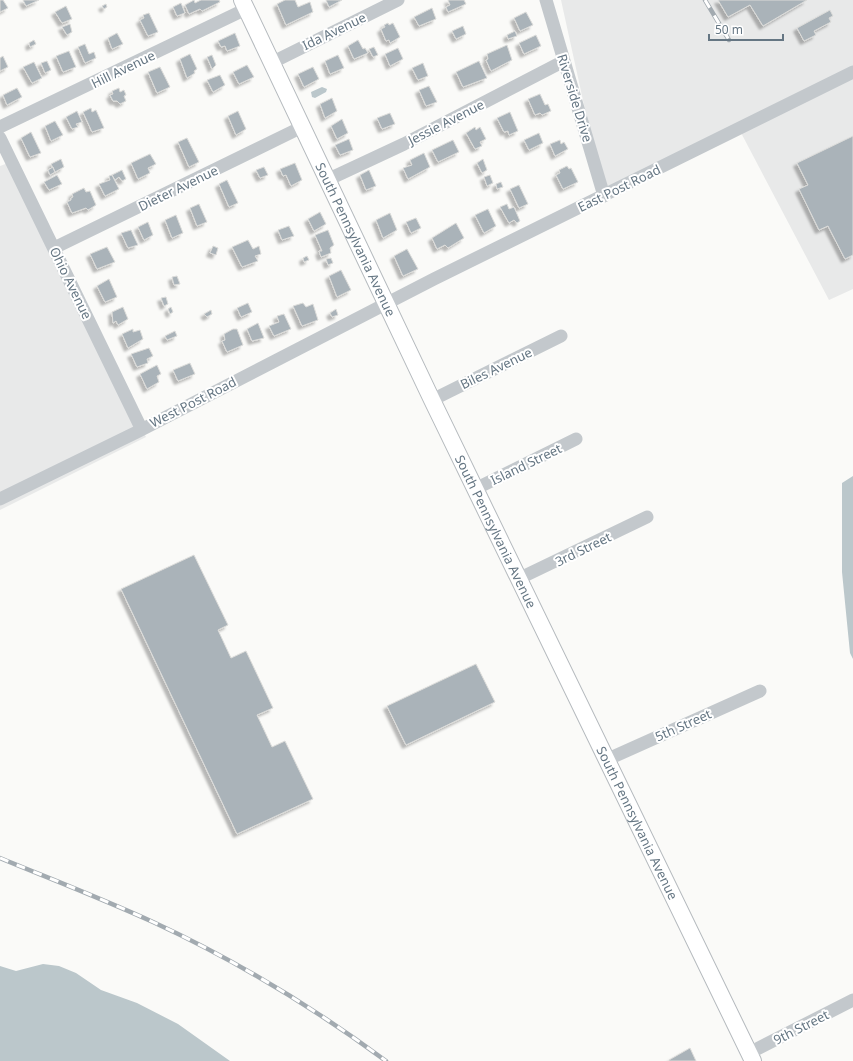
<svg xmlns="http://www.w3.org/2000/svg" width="853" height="1061" font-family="'Noto Sans',sans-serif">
  <defs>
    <filter id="shadow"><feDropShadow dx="-3.5" dy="3.5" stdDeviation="1" flood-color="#0004"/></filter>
  </defs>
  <rect width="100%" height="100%" fill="#fafaf8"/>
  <!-- built -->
  <path fill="#e8e9e9" d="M 561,0 L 853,0 L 853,289 L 829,300 L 739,129 L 604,196 Z
    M 11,162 L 146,437 L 0,510 L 0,166 Z"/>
  <!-- water -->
  <path fill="#bbc7cb" d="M 322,87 L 327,89 L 326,92 L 315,98 L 312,97 L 311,92 Z
    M 853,476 L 853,659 L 850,653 L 842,572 L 842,483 Z
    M 43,964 L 59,966 L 76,973 L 101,990 L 137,1003 L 178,1024 L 230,1061 L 0,1061 L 0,966 L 16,971 Z"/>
  <!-- building -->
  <path fill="#aab3b9" stroke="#dcdcda" filter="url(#shadow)" d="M 0,0 L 3,0 L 8,8 L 0,12 Z
    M 23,0 L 39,0 L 26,6 Z
    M 194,0 L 195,3 L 201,0 L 219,0 L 220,2 L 202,11 L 200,9 L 189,14 L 185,5 Z
    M 285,0 L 295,0 L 298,7 L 310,2 L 313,12 L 286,25 L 277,4 Z
    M 326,0 L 342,0 L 329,7 Z
    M 448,0 L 464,0 L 466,4 L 448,12 L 446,7 L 450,5 Z
    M 718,0 L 807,0 L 763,26 L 750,5 L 728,17 Z
    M 181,3 L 185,13 L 177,16 L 173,7 Z
    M 106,4 L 107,7 L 104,9 L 102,6 Z
    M 66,6 L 72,19 L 62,23 L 55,12 Z
    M 432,8 L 436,19 L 419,26 L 414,17 Z
    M 830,10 L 833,16 L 829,18 L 831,22 L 814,31 L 816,35 L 804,41 L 797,28 Z
    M 526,12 L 533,25 L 520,31 L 514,18 Z
    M 149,13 L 158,32 L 148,36 L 140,20 L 144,18 L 143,15 Z
    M 388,23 L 389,25 L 393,23 L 400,37 L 390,43 L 389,40 L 386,41 L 381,29 L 385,27 L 384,25 Z
    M 70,24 L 72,32 L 67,35 L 62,27 Z
    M 463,26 L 466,34 L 456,39 L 452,31 Z
    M 515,31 L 517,36 L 508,39 L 507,35 Z
    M 117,33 L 123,44 L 112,49 L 108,38 Z
    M 235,33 L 240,46 L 227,51 L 225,46 L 221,47 L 218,41 Z
    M 536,35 L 541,46 L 524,54 L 519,43 Z
    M 34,40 L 36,44 L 30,47 L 29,43 Z
    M 358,40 L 363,49 L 365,48 L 368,53 L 354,59 L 348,46 Z
    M 85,44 L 89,54 L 94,52 L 96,58 L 85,63 L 78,47 Z
    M 507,45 L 512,60 L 491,71 L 486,60 L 488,59 L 487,54 Z
    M 374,47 L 378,55 L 373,57 L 369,49 Z
    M 398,48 L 403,59 L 390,66 L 385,54 Z
    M 69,51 L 76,67 L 63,72 L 56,56 Z
    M 190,54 L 197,69 L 194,71 L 195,73 L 187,78 L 180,59 Z
    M 212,55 L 216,65 L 212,69 L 207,57 Z
    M 338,55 L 344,68 L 330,74 L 325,61 Z
    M 3,56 L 8,67 L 0,71 L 0,58 Z
    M 47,61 L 51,70 L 45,73 L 41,63 Z
    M 479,61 L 487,78 L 463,87 L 456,72 Z
    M 34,62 L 42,78 L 32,83 L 23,67 Z
    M 423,63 L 428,76 L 418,80 L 412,68 Z
    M 247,65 L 254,77 L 239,84 L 233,72 Z
    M 160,67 L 170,87 L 157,93 L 148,72 Z
    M 313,67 L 319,79 L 304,87 L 298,74 Z
    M 220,75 L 225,85 L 213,92 L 207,80 Z
    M 429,86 L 437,102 L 426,106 L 419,90 Z
    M 17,88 L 22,97 L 7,105 L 3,95 Z
    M 119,88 L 120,92 L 124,90 L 126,95 L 124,96 L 126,101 L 120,104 L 117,101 L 113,101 L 110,95 L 113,94 L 112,91 Z
    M 540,94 L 545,105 L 548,104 L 551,111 L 542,115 L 540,113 L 535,115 L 528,99 Z
    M 332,98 L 337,111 L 325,118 L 320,104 Z
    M 91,108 L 92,112 L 96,110 L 104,128 L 92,132 L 83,112 Z
    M 77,111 L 82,122 L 76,124 L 78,127 L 72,129 L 66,117 Z
    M 238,111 L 246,129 L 236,135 L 228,116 Z
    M 510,112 L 518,131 L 509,135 L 508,131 L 504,132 L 497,118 Z
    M 390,113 L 395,124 L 382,129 L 377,118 Z
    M 342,119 L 348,133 L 337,139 L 331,126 Z
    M 55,121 L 63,135 L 51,141 L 45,126 Z
    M 475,127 L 476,130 L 480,127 L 486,139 L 480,142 L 482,146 L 475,149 L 466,133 Z
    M 31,132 L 41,153 L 30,157 L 21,138 Z
    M 539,133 L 543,143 L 529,150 L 524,140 Z
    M 853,136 L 853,255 L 845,259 L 828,226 L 819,230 L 799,189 L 808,185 L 797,163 Z
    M 187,138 L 199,162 L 189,167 L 178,142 Z
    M 349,139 L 353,150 L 340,155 L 335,145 Z
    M 453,140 L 459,152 L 438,162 L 432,150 Z
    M 560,140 L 561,144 L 564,142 L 568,149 L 555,156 L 550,144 Z
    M 424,153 L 430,167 L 408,179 L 403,168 L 412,165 L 410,160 Z
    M 150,154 L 156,164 L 148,168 L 150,173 L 138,179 L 131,163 Z
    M 61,159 L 64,167 L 55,172 L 51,164 Z
    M 483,159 L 487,170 L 482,173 L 477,163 Z
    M 295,163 L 302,180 L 291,186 L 286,175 L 283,176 L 280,169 Z
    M 567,166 L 569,169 L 571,168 L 578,182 L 563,189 L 556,175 L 560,173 L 559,170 Z
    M 53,167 L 55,172 L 50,175 L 48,170 Z
    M 264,167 L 268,175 L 260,178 L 256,170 Z
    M 122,170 L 126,179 L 122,181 L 119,177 L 115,180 L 112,175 Z
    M 369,170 L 376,186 L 366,190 L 360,175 Z
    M 57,175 L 62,184 L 49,190 L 44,182 Z
    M 112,175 L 119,189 L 105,196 L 99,184 L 110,180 L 109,176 Z
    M 490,175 L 493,183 L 487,186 L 484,177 Z
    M 227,180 L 238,203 L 229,207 L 219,184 Z
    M 501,182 L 503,187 L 497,189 L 496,184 Z
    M 519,185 L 528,204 L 519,208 L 510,189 Z
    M 84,188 L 86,192 L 90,191 L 96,205 L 88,210 L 86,208 L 72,213 L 67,202 L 71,200 L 71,198 L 73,197 L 72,194 Z
    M 199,204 L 207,222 L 197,226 L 190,208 Z
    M 507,204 L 509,209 L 514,207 L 520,221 L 517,223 L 514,220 L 509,223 L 500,207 Z
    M 488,209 L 496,226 L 484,233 L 475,215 Z
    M 320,212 L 326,224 L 314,231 L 308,219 Z
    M 390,213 L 397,230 L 383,238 L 376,220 Z
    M 176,215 L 183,233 L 172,238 L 165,220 Z
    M 416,218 L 421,228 L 411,233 L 406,222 Z
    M 148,222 L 153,235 L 144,240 L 138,227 Z
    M 456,223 L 464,238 L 448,248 L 445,245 L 437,249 L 432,238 Z
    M 289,226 L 294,236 L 282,240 L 278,230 Z
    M 131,230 L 138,245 L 128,248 L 121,233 Z
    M 328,230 L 334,245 L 330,248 L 331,253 L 321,257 L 319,251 L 322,251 L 315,235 Z
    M 248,240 L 253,249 L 259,246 L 261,254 L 255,256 L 258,261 L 242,267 L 232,247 Z
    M 213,246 L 218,248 L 216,255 L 210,253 Z
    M 107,247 L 115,262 L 97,269 L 90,254 Z
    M 407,249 L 418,269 L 403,276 L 394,256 Z
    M 307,256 L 309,260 L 304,262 L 303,258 Z
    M 331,258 L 333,263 L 328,265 L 326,259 Z
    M 341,270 L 351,290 L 337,297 L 329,276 Z
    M 177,276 L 180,284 L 174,285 L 172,277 Z
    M 109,279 L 117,297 L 105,302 L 97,286 Z
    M 166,297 L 168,304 L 164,306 L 161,298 Z
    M 248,303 L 252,312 L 241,317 L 237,308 Z
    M 303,303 L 306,307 L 313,304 L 318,320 L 302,326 L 293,306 Z
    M 123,307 L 128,319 L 118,325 L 116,321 L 113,323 L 112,312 Z
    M 171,307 L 173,312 L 170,314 L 168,309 Z
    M 336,309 L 338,315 L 332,317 L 330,313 Z
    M 211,310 L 212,314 L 207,317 L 204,314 Z
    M 284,314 L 291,329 L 274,336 L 269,326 L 279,322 L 277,316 Z
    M 258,323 L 264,338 L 252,341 L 247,329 Z
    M 133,329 L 133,332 L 140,330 L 143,339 L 128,348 L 122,334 Z
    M 233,329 L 237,329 L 243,345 L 227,352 L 222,341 L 225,340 L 224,334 Z
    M 175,331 L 177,336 L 167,340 L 165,336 Z
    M 149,348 L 153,356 L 147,359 L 148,363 L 137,367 L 131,354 Z
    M 190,363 L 195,374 L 178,381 L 173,370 Z
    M 157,365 L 161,374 L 157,376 L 159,382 L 147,389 L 140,374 Z
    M 194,555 L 228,625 L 218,630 L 231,658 L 246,651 L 273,708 L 257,715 L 272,747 L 285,741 L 313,799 L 237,834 L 121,589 Z
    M 476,664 L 495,702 L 406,745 L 387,706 Z
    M 690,1048 L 696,1061 L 669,1061 L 669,1060 Z"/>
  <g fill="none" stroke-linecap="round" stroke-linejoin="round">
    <!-- major casing -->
    <g stroke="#b5babe" stroke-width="18">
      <g id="major">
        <path id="s1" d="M 242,0 L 432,400 L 753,1061"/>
      </g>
    </g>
    <!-- minor -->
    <path stroke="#c3c8cc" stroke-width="13" d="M 546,0 L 604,196
      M 271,63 L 398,0
      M 0,127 L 246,9
      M 0,138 L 141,428
      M 327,180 L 404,144 L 564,61
      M 54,248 L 302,127
      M 432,400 L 561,336
      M 475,489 L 576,439
      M 0,499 L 139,431 L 434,279 L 853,72
      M 518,579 L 647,517
      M 606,760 L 760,691
      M 749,1053 L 853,1000"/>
    <!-- major -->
    <use href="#major" stroke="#fff" stroke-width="16"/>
    <!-- rail casing -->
    <g stroke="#a2aab0" stroke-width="4.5">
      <path id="rail" d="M 705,0 L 729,40
        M 0,858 C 51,879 103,899 153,922 C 235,960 313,1007 386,1061"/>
    </g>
    <!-- rail -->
    <use href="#rail" stroke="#fff" stroke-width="3" stroke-dasharray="9" stroke-linecap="butt"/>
  </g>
  <g text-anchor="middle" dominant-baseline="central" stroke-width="4" stroke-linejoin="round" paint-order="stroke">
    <!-- street labels -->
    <g font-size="13" fill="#657683" stroke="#fff">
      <text transform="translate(334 31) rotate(-26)">Ida Avenue</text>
      <text transform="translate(123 69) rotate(-26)">Hill Avenue</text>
      <text transform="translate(575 98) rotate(73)">Riverside Drive</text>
      <text transform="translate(446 122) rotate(-27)">Jessie Avenue</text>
      <text transform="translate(178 188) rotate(-26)">Dieter Avenue</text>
      <text transform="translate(619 188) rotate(-26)">East Post Road</text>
      <text stroke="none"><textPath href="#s1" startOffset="265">South Pennsylvania Avenue</textPath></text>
      <text transform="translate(71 283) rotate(64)">Ohio Avenue</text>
      <text transform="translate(496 368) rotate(-26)">Biles Avenue</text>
      <text transform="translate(193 402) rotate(-27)">West Post Road</text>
      <text transform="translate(526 464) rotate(-26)">Island Street</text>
      <text stroke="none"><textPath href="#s1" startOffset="589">South Pennsylvania Avenue</textPath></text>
      <text transform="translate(583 549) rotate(-26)">3rd Street</text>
      <text transform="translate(683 725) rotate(-24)">5th Street</text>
      <text stroke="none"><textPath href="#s1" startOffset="913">South Pennsylvania Avenue</textPath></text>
      <text transform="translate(801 1027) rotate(-27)">9th Street</text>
    </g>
  </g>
  <!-- scale -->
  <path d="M709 34v6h74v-6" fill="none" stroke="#657683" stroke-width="2"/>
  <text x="715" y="34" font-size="12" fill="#657683" stroke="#ffffff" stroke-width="3" paint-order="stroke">50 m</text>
</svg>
